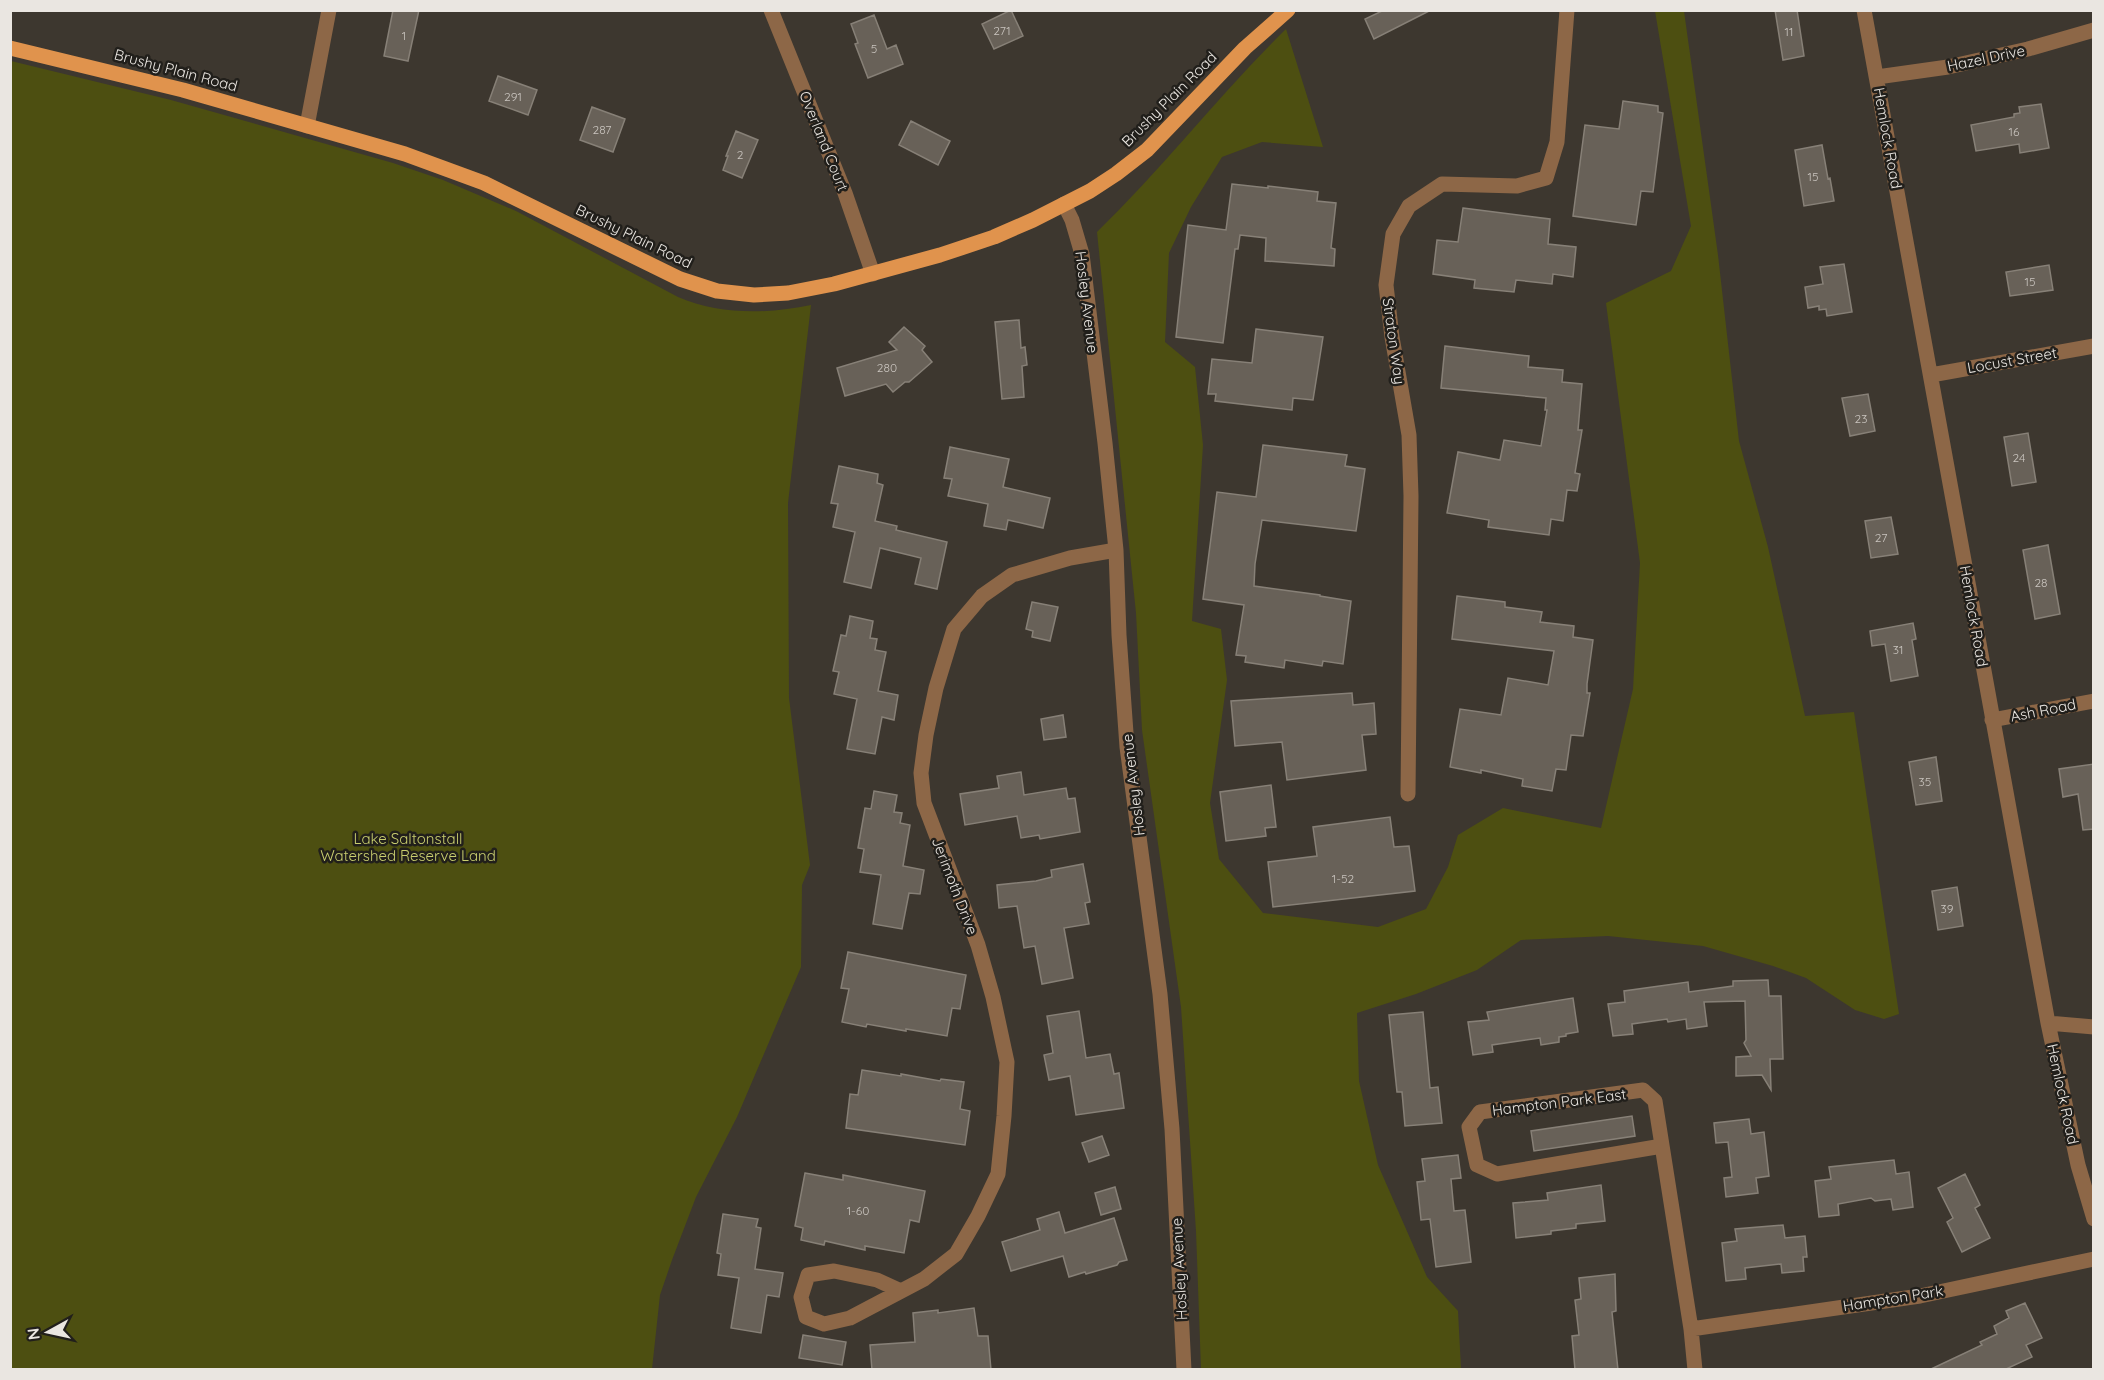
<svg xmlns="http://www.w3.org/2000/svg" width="2104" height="1380" font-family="Quicksand,sans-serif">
  <rect width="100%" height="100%" fill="#3d372f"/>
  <!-- green -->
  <path fill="#4d4f11" d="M 1655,11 L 1684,11 L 1718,255 L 1739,441 L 1768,547 L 1805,716 L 1854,712 L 1899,1014 L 1884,1019 L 1855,1010 L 1806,978 L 1773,966 L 1703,946 L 1608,936 L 1521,940 L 1477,970 L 1416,994 L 1357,1013 L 1359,1081 L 1378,1165 L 1427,1277 L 1458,1311 L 1461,1369 L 1201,1369 L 1196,1231 L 1181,1007 L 1142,730 L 1136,613 L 1097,232 C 1163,168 1220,94 1286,29 L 1323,147 L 1262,142 L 1222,157 L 1191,207 L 1169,253 L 1165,342 L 1195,367 L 1203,445 L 1192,621 L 1221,629 L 1227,680 L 1210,803 L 1219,859 L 1263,913 L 1378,927 L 1426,909 L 1448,867 L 1458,835 L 1503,808 L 1601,828 L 1633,689 L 1640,563 L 1606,303 L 1671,271 L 1691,226 Z
    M 11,61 L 171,100 L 393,163 L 443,180 L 516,211 L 678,297 C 719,315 768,314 811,305 L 788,503 L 789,698 L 810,865 L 802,885 L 801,967 L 737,1117 L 696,1197 L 672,1260 L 660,1295 L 652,1369 L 11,1369 Z"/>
  <!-- building -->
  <path fill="#686158" stroke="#878077" stroke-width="1.5" d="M 393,10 L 419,10 L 408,61 L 384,56 Z
    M 1011,10 L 1023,36 L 994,49 L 982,24 Z
    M 1384,10 L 1431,10 L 1374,39 L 1365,19 Z
    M 1775,10 L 1797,10 L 1804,56 L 1783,60 Z
    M 874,15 L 887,49 L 896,45 L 903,64 L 868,78 L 855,44 L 858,43 L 851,24 Z
    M 498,76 L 537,90 L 528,115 L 489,101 Z
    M 1623,101 L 1658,106 L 1658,112 L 1663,113 L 1653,192 L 1641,191 L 1636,225 L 1573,216 L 1585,125 L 1619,129 Z
    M 2041,104 L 2049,148 L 2020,153 L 2019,144 L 1976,151 L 1971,125 L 2014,117 L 2014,114 L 2020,113 L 2019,107 Z
    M 592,107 L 625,119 L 613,152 L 580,140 Z
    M 911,121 L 950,141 L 938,165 L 899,145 Z
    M 736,131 L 758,140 L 742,178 L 723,170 L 728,156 L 726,156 Z
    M 1822,145 L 1828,179 L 1830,178 L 1834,201 L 1804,206 L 1795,150 Z
    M 1232,184 L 1268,188 L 1268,186 L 1318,192 L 1317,201 L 1336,203 L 1331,248 L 1335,249 L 1334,266 L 1265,261 L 1266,238 L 1240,235 L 1238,249 L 1235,249 L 1223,343 L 1176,337 L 1188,225 L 1226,230 Z
    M 1463,208 L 1550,219 L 1548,244 L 1576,247 L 1573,277 L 1553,274 L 1552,284 L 1516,280 L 1514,292 L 1474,288 L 1475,280 L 1433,274 L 1437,240 L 1458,242 Z
    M 1844,264 L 1852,312 L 1827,316 L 1826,309 L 1819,310 L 1819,306 L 1808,308 L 1805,287 L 1823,284 L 1820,267 Z
    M 2049,265 L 2053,290 L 2010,296 L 2006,272 Z
    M 1019,320 L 1021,348 L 1025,347 L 1027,365 L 1022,366 L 1024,397 L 1002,399 L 995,322 Z
    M 904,327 L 925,346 L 922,350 L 932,362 L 909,382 L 905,382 L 893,392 L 886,384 L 845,396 L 837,368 L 897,350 L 889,342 Z
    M 1256,329 L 1323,337 L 1313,400 L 1293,398 L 1292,410 L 1215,401 L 1216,394 L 1208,394 L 1212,359 L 1252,363 Z
    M 1445,346 L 1529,356 L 1528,367 L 1563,370 L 1562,382 L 1582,384 L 1578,430 L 1582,430 L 1575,473 L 1580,474 L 1577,491 L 1567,490 L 1563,521 L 1551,519 L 1549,535 L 1488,527 L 1489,520 L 1447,513 L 1458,452 L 1500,460 L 1504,440 L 1541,446 L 1547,410 L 1545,410 L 1546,398 L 1441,388 Z
    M 1868,394 L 1875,431 L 1850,436 L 1842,398 Z
    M 2028,433 L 2036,482 L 2012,486 L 2004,437 Z
    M 1263,445 L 1347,455 L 1345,466 L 1365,469 L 1356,531 L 1262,520 L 1255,564 L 1254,586 L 1320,595 L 1320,596 L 1351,601 L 1343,664 L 1323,661 L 1322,666 L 1285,660 L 1284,668 L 1245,662 L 1246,656 L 1236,655 L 1244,605 L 1203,599 L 1217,492 L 1256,497 Z
    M 950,447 L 1009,459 L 1003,487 L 1050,498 L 1043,528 L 1008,520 L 1006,530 L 984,526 L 988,504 L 948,496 L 952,479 L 944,478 Z
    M 839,466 L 878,474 L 877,483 L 883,485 L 875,521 L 897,526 L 896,530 L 947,542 L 937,589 L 915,584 L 921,558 L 880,548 L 871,588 L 844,582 L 855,532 L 833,527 L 838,504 L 831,503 Z
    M 1891,517 L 1898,554 L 1871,558 L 1865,521 Z
    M 2048,545 L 2060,614 L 2035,619 L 2023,550 Z
    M 1457,596 L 1505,602 L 1505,607 L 1542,612 L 1540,622 L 1574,626 L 1573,637 L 1593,640 L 1587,684 L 1587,693 L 1590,693 L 1583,736 L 1571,735 L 1566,770 L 1556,769 L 1552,791 L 1522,786 L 1523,779 L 1481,770 L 1481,773 L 1450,767 L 1460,709 L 1501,715 L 1508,678 L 1548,685 L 1554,651 L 1452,639 Z
    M 1032,602 L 1058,607 L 1050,641 L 1032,637 L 1033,631 L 1026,629 Z
    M 850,616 L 873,621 L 870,638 L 877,639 L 875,650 L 886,652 L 878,691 L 898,695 L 894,720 L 882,717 L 875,754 L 847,749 L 857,699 L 834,694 L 839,672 L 833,671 L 841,635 L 846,636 Z
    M 1913,623 L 1916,639 L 1912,640 L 1918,676 L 1891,681 L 1885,644 L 1872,646 L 1870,631 Z
    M 1352,693 L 1353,705 L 1374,703 L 1376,734 L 1362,735 L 1366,770 L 1287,780 L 1282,742 L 1235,746 L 1231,701 Z
    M 1063,715 L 1066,737 L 1044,740 L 1041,719 Z
    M 1936,757 L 1942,801 L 1916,805 L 1909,762 Z
    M 2094,764 L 2094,829 L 2083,830 L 2078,794 L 2063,797 L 2059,769 Z
    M 1021,772 L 1024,795 L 1066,788 L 1068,799 L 1075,798 L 1080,832 L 1040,839 L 1039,835 L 1021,838 L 1017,816 L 965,825 L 960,794 L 999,788 L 997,776 Z
    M 1271,785 L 1276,827 L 1265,828 L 1266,836 L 1226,841 L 1220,792 Z
    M 874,791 L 897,795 L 894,812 L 902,813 L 900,823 L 910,825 L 903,866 L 924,870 L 920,894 L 909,893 L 902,929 L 873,924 L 881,875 L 860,872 L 864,849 L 858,848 L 865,808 L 871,809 Z
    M 1390,817 L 1394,847 L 1409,846 L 1415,891 L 1273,907 L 1268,862 L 1317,856 L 1313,827 Z
    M 1083,864 L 1090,902 L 1085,903 L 1089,924 L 1064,928 L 1073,978 L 1042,984 L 1035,946 L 1024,948 L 1017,906 L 999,908 L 997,885 L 1036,881 L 1052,877 L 1051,870 Z
    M 1957,887 L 1963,926 L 1938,930 L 1932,891 Z
    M 848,952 L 966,975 L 960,1009 L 952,1008 L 947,1036 L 906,1029 L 906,1031 L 867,1024 L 866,1027 L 842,1022 L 849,989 L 841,988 Z
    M 1768,980 L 1769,996 L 1781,996 L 1783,1059 L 1770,1059 L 1771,1090 L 1762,1075 L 1736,1076 L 1736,1057 L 1751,1056 L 1744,1043 L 1746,1040 L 1745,1001 L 1704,1002 L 1707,1026 L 1687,1029 L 1686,1019 L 1668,1022 L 1667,1019 L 1632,1024 L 1633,1034 L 1613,1036 L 1608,1004 L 1625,1002 L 1624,991 L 1688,982 L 1689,992 L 1733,986 L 1733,981 Z
    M 1573,998 L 1578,1032 L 1566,1034 L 1566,1036 L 1559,1037 L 1559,1042 L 1541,1045 L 1540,1038 L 1492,1045 L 1493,1052 L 1473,1055 L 1468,1022 L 1489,1020 L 1487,1012 Z
    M 1079,1011 L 1086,1058 L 1110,1054 L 1114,1074 L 1119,1073 L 1124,1108 L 1076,1115 L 1070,1076 L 1049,1080 L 1044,1055 L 1053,1053 L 1047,1016 Z
    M 1423,1012 L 1430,1088 L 1438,1087 L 1442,1123 L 1405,1126 L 1402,1092 L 1397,1092 L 1389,1015 Z
    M 862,1070 L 901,1076 L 901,1074 L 940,1081 L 941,1079 L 964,1082 L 960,1109 L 970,1111 L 965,1145 L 846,1128 L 850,1094 L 858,1095 Z
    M 1632,1116 L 1635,1136 L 1534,1151 L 1531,1131 Z
    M 1749,1119 L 1751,1134 L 1764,1132 L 1769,1176 L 1756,1178 L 1758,1193 L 1726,1197 L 1724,1178 L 1732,1177 L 1728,1142 L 1716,1143 L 1714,1123 Z
    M 1102,1136 L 1109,1155 L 1089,1162 L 1082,1143 Z
    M 1458,1155 L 1461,1178 L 1451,1179 L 1454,1211 L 1465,1210 L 1471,1262 L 1436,1267 L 1430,1219 L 1421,1220 L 1417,1182 L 1425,1181 L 1422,1159 Z
    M 1894,1160 L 1896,1174 L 1909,1172 L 1913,1207 L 1893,1210 L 1891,1199 L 1875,1201 L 1871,1198 L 1838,1204 L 1839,1215 L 1819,1217 L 1815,1181 L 1831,1179 L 1829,1167 Z
    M 805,1173 L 843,1180 L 843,1175 L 925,1191 L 919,1222 L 910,1220 L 904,1253 L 865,1246 L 865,1250 L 825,1241 L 824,1245 L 801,1240 L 803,1228 L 795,1226 Z
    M 1965,1174 L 1980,1205 L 1975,1208 L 1990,1238 L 1962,1252 L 1947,1222 L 1953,1218 L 1938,1188 Z
    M 1601,1185 L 1605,1221 L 1576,1224 L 1576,1228 L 1551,1231 L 1551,1234 L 1516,1238 L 1513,1203 L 1548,1200 L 1547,1193 Z
    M 1115,1187 L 1121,1209 L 1101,1215 L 1095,1193 Z
    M 1059,1212 L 1065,1233 L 1114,1218 L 1127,1260 L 1119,1262 L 1117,1265 L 1086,1274 L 1085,1272 L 1069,1277 L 1063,1256 L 1011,1271 L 1002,1242 L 1040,1230 L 1037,1219 Z
    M 723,1214 L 758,1219 L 756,1227 L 761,1228 L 755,1269 L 783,1273 L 779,1297 L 767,1295 L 761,1333 L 731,1328 L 739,1278 L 718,1275 L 721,1254 L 717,1253 Z
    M 1783,1225 L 1785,1238 L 1805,1236 L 1807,1257 L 1803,1257 L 1804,1271 L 1782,1273 L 1781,1264 L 1745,1268 L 1746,1279 L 1726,1281 L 1722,1243 L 1737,1241 L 1735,1229 Z
    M 1615,1274 L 1616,1311 L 1612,1312 L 1618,1370 L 1575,1370 L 1572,1336 L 1579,1335 L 1575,1300 L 1581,1299 L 1579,1278 Z
    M 2025,1303 L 2042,1338 L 2026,1345 L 2032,1357 L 2004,1370 L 1929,1370 L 1982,1345 L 1980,1342 L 1997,1334 L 1994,1326 L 2009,1318 L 2006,1311 Z
    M 974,1308 L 978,1336 L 988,1336 L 991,1370 L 872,1370 L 870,1345 L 915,1342 L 913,1313 L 938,1310 L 938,1313 Z
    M 803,1335 L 846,1342 L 842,1365 L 799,1358 Z"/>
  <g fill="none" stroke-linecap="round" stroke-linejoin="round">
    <!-- minor -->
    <path stroke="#8d6747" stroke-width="15" d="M 771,10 L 845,193 L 873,274
      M 1864,10 L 2048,1023 L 2078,1165 L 2094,1219
      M 1877,77 L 1948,67 L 2028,49 L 2094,30
      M 307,126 L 329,10
      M 1064,204 L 1072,220 L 1082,254 L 1105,443 L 1116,550 L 1119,635 L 1127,747 L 1160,994 L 1172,1129 L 1184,1370
      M 1931,375 L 2094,346
      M 1992,720 L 2094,701
      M 1408,794 L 1411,496 L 1409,435 L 1392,337 L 1386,285 L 1393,234 L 1409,206 L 1442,184 L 1517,186 L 1546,178 L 1557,142 L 1567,10
      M 2048,1023 L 2094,1027
      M 1662,1146 L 1497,1174 L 1477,1165 L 1469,1127 L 1480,1112 L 1643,1090 L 1655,1101 L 1691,1329 L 1695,1370
      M 901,1291 L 877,1280 L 834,1271 L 808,1275 L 801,1297 L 806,1317 L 824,1324 L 850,1318 L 924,1279 L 956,1254 L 978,1216 L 998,1174 L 1004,1116 L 1007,1062 L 993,997 L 978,945 L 924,803 L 921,773 L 926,735 L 936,688 L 954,629 L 982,596 L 1012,575 L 1070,558 L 1116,550
      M 1691,1329 L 1920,1296 L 2094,1259"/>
    <!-- major -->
    <path stroke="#e0934d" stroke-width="15" d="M 10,48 L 183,90 L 405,154 L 484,183 L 680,279 L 717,291 L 754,295 L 788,293 L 834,284 L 940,255 L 994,237 L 1033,220 L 1090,191 L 1116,174 L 1147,150 L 1245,48 L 1288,10"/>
  </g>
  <g text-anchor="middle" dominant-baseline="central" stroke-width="5" stroke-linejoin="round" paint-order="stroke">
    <!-- number labels -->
    <g font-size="12" fill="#cac5bf">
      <text x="1002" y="30">271</text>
      <text x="1789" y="31">11</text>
      <text x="404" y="35">1</text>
      <text x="874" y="48">5</text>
      <text x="513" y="96">291</text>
      <text x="602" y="129">287</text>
      <text x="2014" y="131">16</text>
      <text x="740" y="154">2</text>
      <text x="1813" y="176">15</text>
      <text x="2030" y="281">15</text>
      <text x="887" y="367">280</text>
      <text x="1861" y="418">23</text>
      <text x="2019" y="457">24</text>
      <text x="1881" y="537">27</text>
      <text x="2041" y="582">28</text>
      <text x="1898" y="649">31</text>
      <text x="1925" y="781">35</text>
      <text x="1343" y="878">1-52</text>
      <text x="1947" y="908">39</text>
      <text x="858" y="1210">1-60</text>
    </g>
    <!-- street labels -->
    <g font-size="15" fill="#eae6e1" stroke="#211f1b">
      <text transform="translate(1986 58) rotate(-12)">Hazel Drive</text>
      <text transform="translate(176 70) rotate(15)">Brushy Plain Road</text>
      <text transform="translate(1169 99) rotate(-45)">Brushy Plain Road</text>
      <text transform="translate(1888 138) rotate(80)">Hemlock Road</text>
      <text transform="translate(824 141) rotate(68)">Overland Court</text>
      <text transform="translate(634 236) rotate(26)">Brushy Plain Road</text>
      <text transform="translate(1087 302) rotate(83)">Hosley Avenue</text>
      <text transform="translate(1394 341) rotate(82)">Straton Way</text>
      <text transform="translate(2012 360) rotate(-10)">Locust Street</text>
      <text transform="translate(1974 616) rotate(80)">Hemlock Road</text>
      <text transform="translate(2043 710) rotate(-11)">Ash Road</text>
      <text transform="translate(1133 785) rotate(-97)">Hosley Avenue</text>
      <text transform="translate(955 886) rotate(69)">Jerimoth Drive</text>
      <text transform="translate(2063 1094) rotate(78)">Hemlock Road</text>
      <text transform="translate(1559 1102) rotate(-7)">Hampton Park East</text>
      <text transform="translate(1179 1269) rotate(-93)">Hosley Avenue</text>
      <text transform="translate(1893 1298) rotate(-9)">Hampton Park</text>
    </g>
    <!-- park labels -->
    <g font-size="15" fill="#c9ce6f" stroke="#211f1b">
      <text x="408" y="838">Lake Saltonstall<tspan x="408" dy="17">Watershed Reserve Land</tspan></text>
    </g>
  </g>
  <!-- border -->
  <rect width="2104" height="1380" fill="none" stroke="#eae6e1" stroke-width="24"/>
  <!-- north arrow -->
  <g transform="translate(48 1332) rotate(262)" stroke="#211f1b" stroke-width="4.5" paint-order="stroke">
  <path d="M0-4.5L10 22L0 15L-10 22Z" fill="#eae6e1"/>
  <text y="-9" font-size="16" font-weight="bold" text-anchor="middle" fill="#eae6e1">N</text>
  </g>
</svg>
